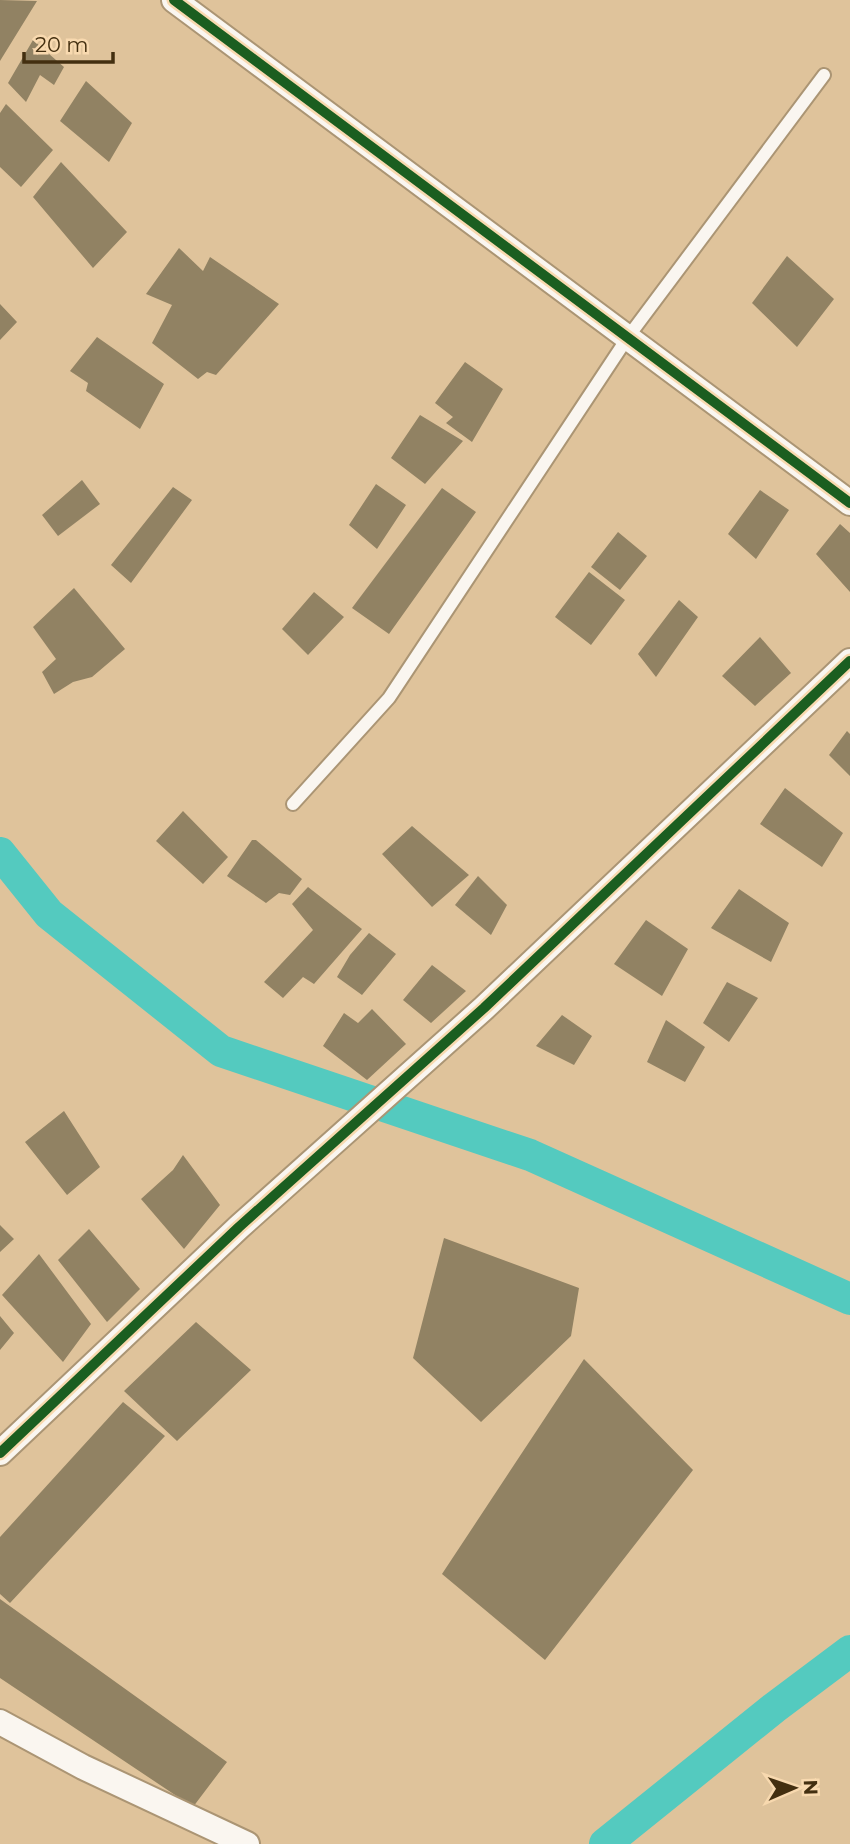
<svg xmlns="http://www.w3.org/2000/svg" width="850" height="1844" font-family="Montserrat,sans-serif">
  <rect width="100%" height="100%" fill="#dfc39b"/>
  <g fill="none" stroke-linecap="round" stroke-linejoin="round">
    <!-- canal -->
    <path stroke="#54cabf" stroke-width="32" d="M 0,853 L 49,914 L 221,1051 L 530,1155 L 850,1299
      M 605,1844 L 774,1708 L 850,1651"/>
  </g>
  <!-- building -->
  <path fill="#918263" d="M 0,0 L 37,1 L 0,61 Z
    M 33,40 L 64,67 L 54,85 L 40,75 L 26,102 L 8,83 Z
    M 86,81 L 132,123 L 109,162 L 60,121 Z
    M 6,104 L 53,150 L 21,187 L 0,167 L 0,113 Z
    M 61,162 L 127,232 L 93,268 L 33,197 Z
    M 179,248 L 203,271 L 210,257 L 279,304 L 216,375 L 207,372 L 198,379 L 152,343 L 172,305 L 146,294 Z
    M 787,256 L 834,299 L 797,347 L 752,303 Z
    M 0,304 L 17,322 L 0,340 Z
    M 97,337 L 164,384 L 140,429 L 86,391 L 88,383 L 70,371 Z
    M 465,362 L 503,389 L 472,442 L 446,423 L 453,417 L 435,403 Z
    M 420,415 L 463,441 L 425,484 L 391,458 Z
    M 82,480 L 100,504 L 58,536 L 42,515 Z
    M 376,484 L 406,505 L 377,549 L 349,525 Z
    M 173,487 L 192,500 L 131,583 L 111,565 Z
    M 442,488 L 476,512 L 389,634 L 352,608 Z
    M 760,490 L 789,510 L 756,559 L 728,534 Z
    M 840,524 L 850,533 L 850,592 L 816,554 Z
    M 618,532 L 647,556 L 620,590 L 591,567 Z
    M 589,572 L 625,600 L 591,645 L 555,617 Z
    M 74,588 L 125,649 L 92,677 L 73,682 L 54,694 L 42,672 L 56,659 L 33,627 Z
    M 314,592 L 344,617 L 308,655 L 282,629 Z
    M 679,600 L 698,617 L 656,677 L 638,654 Z
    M 760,637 L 791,673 L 755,706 L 722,676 Z
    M 847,731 L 850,734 L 850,776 L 829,755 Z
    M 785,788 L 843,833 L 822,867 L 760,824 Z
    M 183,811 L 228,857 L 203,884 L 156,841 Z
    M 412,826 L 469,875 L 432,907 L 382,854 Z
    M 252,840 L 256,840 L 302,879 L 290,895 L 279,893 L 266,903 L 227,876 Z
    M 478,876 L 507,905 L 491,935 L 455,905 Z
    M 308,887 L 362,929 L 314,984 L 303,977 L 283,998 L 264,982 L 313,930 L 292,904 Z
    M 739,889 L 789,923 L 771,962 L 711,928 Z
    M 646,920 L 688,949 L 662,996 L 614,964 Z
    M 369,933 L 396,954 L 362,995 L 337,977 L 350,955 Z
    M 432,965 L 466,991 L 431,1023 L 403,1000 Z
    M 727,982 L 758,998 L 729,1042 L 703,1023 Z
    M 372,1009 L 406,1044 L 367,1080 L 323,1046 L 344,1013 L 358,1023 Z
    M 562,1015 L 592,1036 L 574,1065 L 536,1046 Z
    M 666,1020 L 705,1047 L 685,1082 L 647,1062 Z
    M 64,1111 L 100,1167 L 67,1195 L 25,1142 Z
    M 183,1155 L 220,1205 L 184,1249 L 141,1199 L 173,1170 Z
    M 0,1225 L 14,1239 L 0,1252 Z
    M 89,1229 L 140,1289 L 107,1322 L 58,1260 Z
    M 444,1238 L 579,1288 L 571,1336 L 481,1422 L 413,1358 Z
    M 39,1254 L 91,1324 L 63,1362 L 2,1295 Z
    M 0,1316 L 14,1333 L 0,1350 Z
    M 196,1322 L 251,1370 L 177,1441 L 124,1391 Z
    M 584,1359 L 693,1470 L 545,1660 L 442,1574 Z
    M 123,1402 L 165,1436 L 10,1603 L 0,1594 L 0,1537 Z
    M 0,1599 L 227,1762 L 193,1807 L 0,1678 Z"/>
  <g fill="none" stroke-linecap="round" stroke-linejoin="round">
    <!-- lane casing -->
    <g stroke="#ab9574" stroke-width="16">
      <path id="lane" d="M 293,804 L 389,698 L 628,337 L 824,75"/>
    </g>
    <!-- street casing -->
    <g stroke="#ab9574" stroke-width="28">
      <path id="street" d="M 174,0 L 850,503
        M 0,1453 L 239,1227 L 484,1008 L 850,661
        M 0,1722 L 83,1767 L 247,1844"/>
    </g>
    <!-- lane -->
    <use href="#lane" stroke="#faf6f0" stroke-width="12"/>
    <!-- street -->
    <use href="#street" stroke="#faf6f0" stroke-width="24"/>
    <!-- cycleway casing -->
    <g stroke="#f8d9af" stroke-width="15">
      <path id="cycleway" d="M 174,0 L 850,503
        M 0,1453 L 239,1227 L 484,1008 L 850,661"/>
    </g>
    <!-- cycleway -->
    <use href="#cycleway" stroke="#1b5e20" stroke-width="10"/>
  </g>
  <!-- north arrow -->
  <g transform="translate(794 1788) rotate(88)" stroke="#f8d9af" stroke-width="5" paint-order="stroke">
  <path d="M0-5L12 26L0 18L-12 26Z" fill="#432f10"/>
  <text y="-10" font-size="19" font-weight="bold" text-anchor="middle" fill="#432f10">N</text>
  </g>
  <!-- scale -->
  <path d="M24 52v10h89v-10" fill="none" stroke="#432f10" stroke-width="3.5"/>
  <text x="35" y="52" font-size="21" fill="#432f10" stroke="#f8d9af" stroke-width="5" paint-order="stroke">20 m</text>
</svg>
